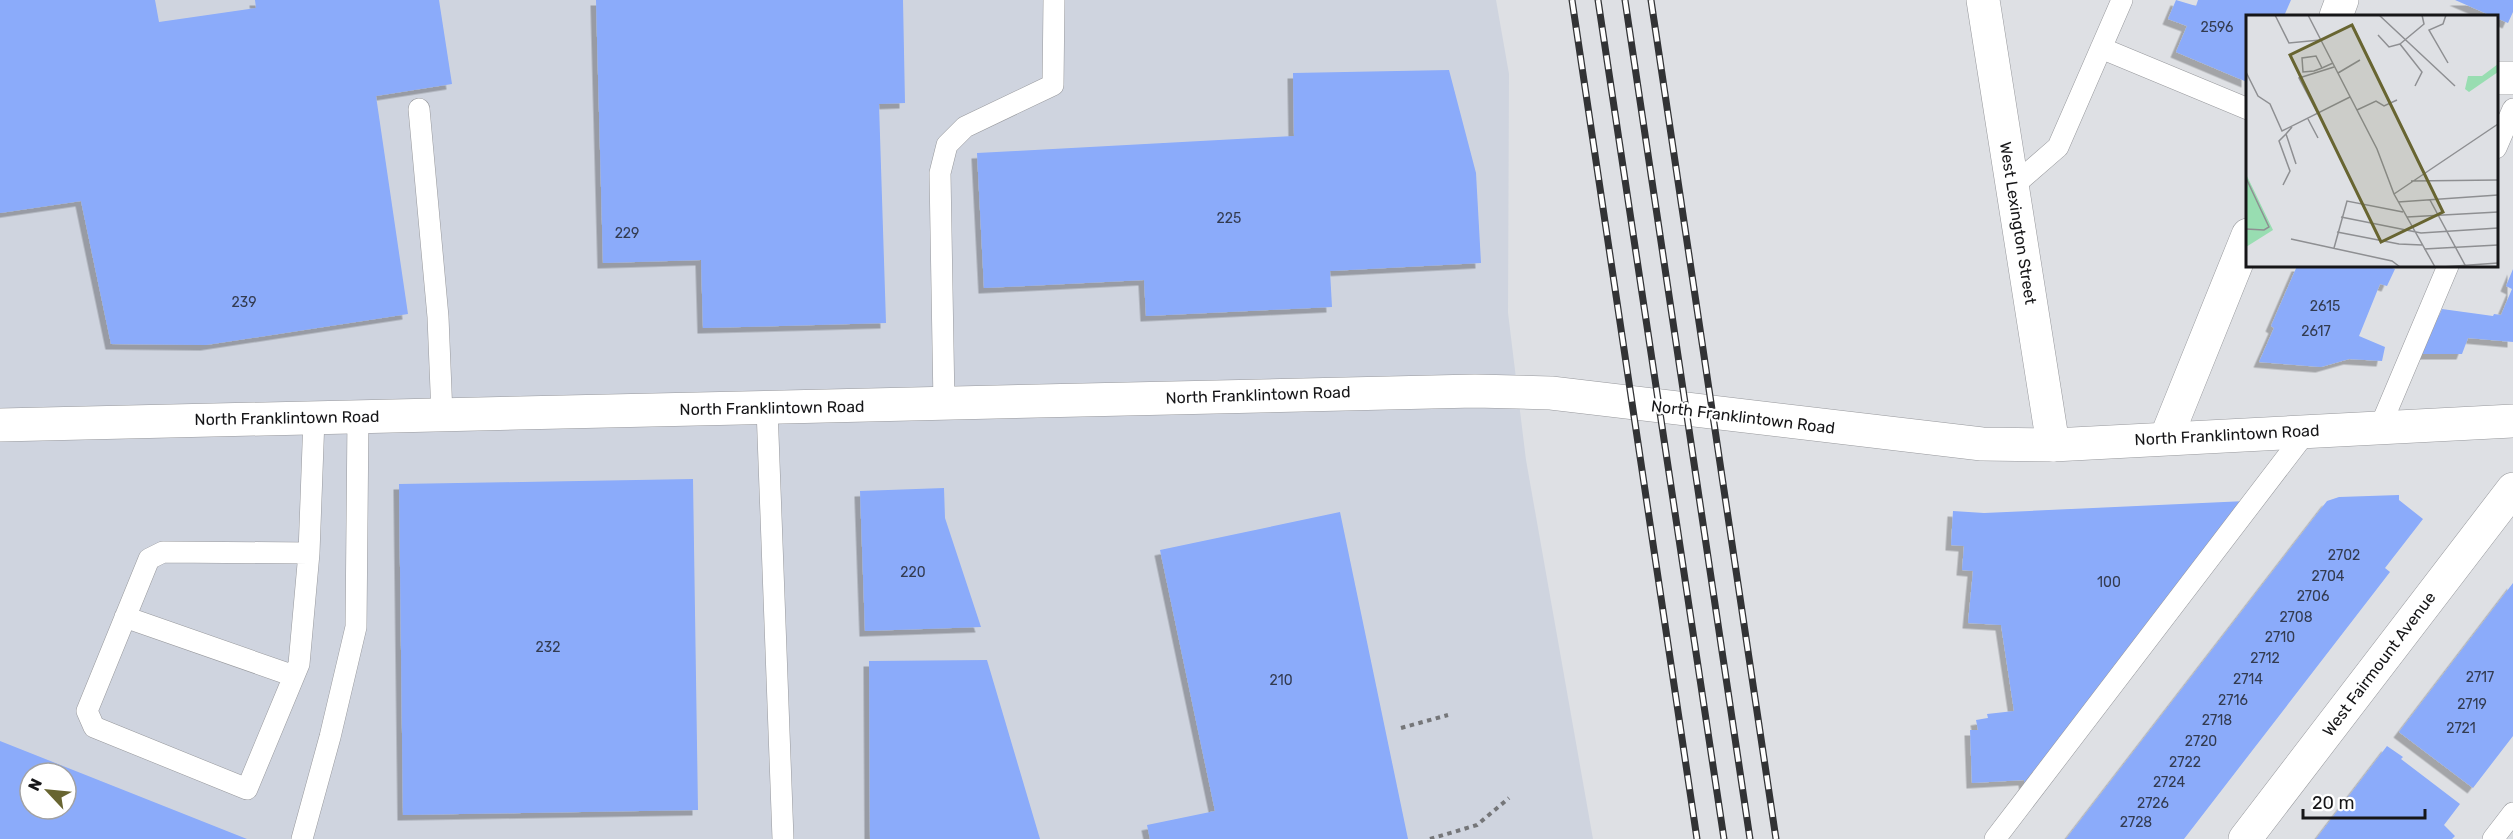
<svg xmlns="http://www.w3.org/2000/svg" width="2513" height="839" font-family="Rubik,sans-serif">
  <defs>
    <filter id="shadow"><feDropShadow dx="-5.5" dy="5.5" stdDeviation="0" flood-color="#0004"/></filter>
  </defs>
  <rect width="100%" height="100%" fill="#dee0e4"/>
  <!-- built -->
  <path fill="#cfd4df" fill-rule="evenodd" d="M 0,0 L 1496,0 L 1509,74 L 1508,313 L 1526,460 L 1593,839 L 0,839 ZM 30,773 L 66,773 L 66,809 L 30,809 Z"/>
  <!-- building -->
  <path fill="#8babfa" fill-rule="evenodd" filter="url(#shadow)" d="M 0,0 L 155,0 L 159,22 L 256,8 L 255,0 L 439,0 L 452,84 L 376,96 L 408,314 L 206,345 L 111,344 L 81,201 L 0,213 Z
    M 596,0 L 903,0 L 905,103 L 879,104 L 886,323 L 703,328 L 701,260 L 603,263 Z
    M 2176,0 L 2196,6 L 2198,0 L 2291,0 L 2284,16 L 2247,16 L 2247,82 L 2176,52 L 2187,26 L 2168,19 Z
    M 2455,0 L 2513,0 L 2513,12 L 2508,23 Z
    M 1449,70 L 1476,173 L 1481,263 L 1330,271 L 1332,307 L 1146,316 L 1144,280 L 984,288 L 977,153 L 1294,136 L 1293,73 Z
    M 2297,266 L 2386,266 L 2395,269 L 2387,286 L 2380,284 L 2359,336 L 2385,347 L 2382,361 L 2349,359 L 2321,367 L 2259,362 L 2274,328 L 2271,326 Z
    M 2513,269 L 2513,342 L 2468,338 L 2462,354 L 2422,354 L 2442,309 L 2493,316 L 2494,314 L 2501,315 L 2512,289 L 2506,286 Z
    M 693,479 L 698,810 L 403,815 L 399,484 Z
    M 944,488 L 945,518 L 981,627 L 865,631 L 860,491 Z
    M 2399,495 L 2399,500 L 2423,519 L 2385,568 L 2390,572 L 2184,839 L 2066,839 L 2327,501 L 2339,497 Z
    M 2246,501 L 2026,792 L 2024,780 L 1972,783 L 1970,730 L 1978,730 L 1976,720 L 1988,718 L 1987,714 L 2014,711 L 2001,625 L 1968,623 L 1973,571 L 1962,570 L 1964,546 L 1951,545 L 1953,511 L 1984,513 Z
    M 1340,512 L 1408,839 L 1150,839 L 1147,825 L 1215,811 L 1160,550 Z
    M 2513,583 L 2513,736 L 2473,788 L 2399,732 Z
    M 987,660 L 1040,839 L 870,839 L 869,661 Z
    M 0,741 L 247,839 L 0,839 ZM 30,773 L 66,773 L 66,809 L 30,809 Z
    M 2387,746 L 2403,757 L 2401,759 L 2460,804 L 2444,825 L 2455,836 L 2452,839 L 2316,839 Z"/>
  <g fill="none" stroke-linecap="round" stroke-linejoin="round">
    <!-- service casing -->
    <g stroke="#97989c" stroke-width="22">
      <path id="service" d="M 2101,48 L 2248,109
        M 419,109 L 438,317 L 442,415
        M 2496,148 L 2513,109
        M 2012,187 L 2058,147 L 2122,0
        M 944,404 L 940,173 L 947,145 L 965,127 L 1053,85 L 1054,0
        M 767,408 L 783,839
        M 2380,427 L 2448,266
        M 309,553 L 163,552 L 149,559 L 87,711 L 94,727 L 247,789 L 299,664 L 309,553 L 314,418
        M 125,617 L 294,676
        M 302,839 L 330,737 L 356,627 L 358,417
        M 1995,839 L 2306,432
        M 2493,839 L 2513,813"/>
    </g>
    <!-- minor casing -->
    <g stroke="#97989c" stroke-width="34">
      <path id="minor" d="M 1983,0 L 2053,445
        M 2336,16 L 2342,0
        M 2496,78 L 2513,78
        M 2166,438 L 2248,235
        M 2245,839 L 2513,489"/>
    </g>
    <!-- tertiary casing -->
    <g stroke="#97989c" stroke-width="34">
      <path id="tertiary" d="M 0,425 L 1475,391 L 1551,393 L 1982,444 L 2053,445 L 2513,421"/>
    </g>
    <!-- path -->
    <path stroke="#757679" stroke-width="4" stroke-dasharray="4.5 4.5" stroke-linecap="butt" d="M 1401,728 L 1448,715
      M 1430,839 L 1477,825 L 1509,798"/>
    <!-- service -->
    <use href="#service" stroke="#fff" stroke-width="21"/>
    <!-- minor -->
    <use href="#minor" stroke="#fff" stroke-width="33"/>
    <!-- tertiary -->
    <use href="#tertiary" stroke="#fff" stroke-width="33"/>
    <!-- rail casing -->
    <g stroke="#323335" stroke-width="7">
      <path id="rail" d="M 1572,0 L 1697,839
        M 1598,0 L 1724,839
        M 1625,0 L 1750,839
        M 1651,0 L 1776,839"/>
    </g>
    <!-- rail -->
    <use href="#rail" stroke="#fff" stroke-width="4.5" stroke-dasharray="14" stroke-linecap="butt"/>
  </g>
  <g text-anchor="middle" dominant-baseline="central" stroke-width="4.5" stroke-linejoin="round" paint-order="stroke">
    <!-- number labels -->
    <g font-size="14" fill="#333b50">
      <text x="2217" y="27">2596</text>
      <text x="1229" y="218">225</text>
      <text x="627" y="233">229</text>
      <text x="244" y="302">239</text>
      <text x="2325" y="306">2615</text>
      <text x="2316" y="331">2617</text>
      <text x="2344" y="555">2702</text>
      <text x="913" y="572">220</text>
      <text x="2328" y="576">2704</text>
      <text x="2109" y="582">100</text>
      <text x="2313" y="596">2706</text>
      <text x="2296" y="617">2708</text>
      <text x="2280" y="637">2710</text>
      <text x="548" y="647">232</text>
      <text x="2265" y="658">2712</text>
      <text x="2480" y="677">2717</text>
      <text x="2248" y="679">2714</text>
      <text x="1281" y="680">210</text>
      <text x="2233" y="700">2716</text>
      <text x="2472" y="704">2719</text>
      <text x="2217" y="720">2718</text>
      <text x="2461" y="728">2721</text>
      <text x="2201" y="741">2720</text>
      <text x="2185" y="762">2722</text>
      <text x="2169" y="782">2724</text>
      <text x="2153" y="803">2726</text>
      <text x="2136" y="822">2728</text>
    </g>
    <!-- street labels -->
    <g font-size="16" fill="#161618" stroke="#fff">
      <text transform="translate(2018 223) rotate(81)">West Lexington Street</text>
      <text transform="translate(1258 395) rotate(-2)">North Franklintown Road</text>
      <text transform="translate(772 408) rotate(-1)">North Franklintown Road</text>
      <text transform="translate(1743 417) rotate(7)">North Franklintown Road</text>
      <text transform="translate(287 418) rotate(-1)">North Franklintown Road</text>
      <text transform="translate(2227 435) rotate(-3)">North Franklintown Road</text>
      <text transform="translate(2379 664) rotate(-53)">West Fairmount Avenue</text>
    </g>
  </g>
  <!-- overview -->
  <g transform="translate(2246 15)">
    <rect width="252" height="252" fill="#dee0e4"/>
    <path d="M 252,49 L 252,57 L 223,77 L 219,74 L 222,61 L 236,61 ZM 0,159 L 27,215 L 0,232 Z" fill="#98ddb1"/>
    <path fill="none" stroke="#8e8f92" stroke-width="1.5" d="M 29,0 L 43,28 L 74,25M 62,0 L 131,134 L 148,179 L 189,252M 133,0 L 209,71M 200,0 L 197,9 L 183,15 L 202,48M 132,20 L 143,32 L 154,29M 76,53 L 70,41 L 56,43 L 57,57 L 68,56 L 76,53 L 87,48M 0,57 L 12,81 L 24,89 L 36,116 L 104,82M 92,58 L 114,45M 169,71 L 176,57 L 154,29 L 178,9 L 176,0M 111,95 L 130,86 L 138,91 L 151,85M 72,99 L 53,63 L 88,52M 62,104 L 72,123M 46,112 L 40,119 L 50,149M 0,163 L 23,212 L 18,215 L 0,214M 165,166 L 252,165M 37,170 L 44,156 L 33,126 L 40,119M 148,179 L 252,109M 184,185 L 219,250M 152,187 L 252,180M 95,202 L 175,218 L 252,213M 161,202 L 252,197M 91,217 L 153,229 L 176,230M 45,224 L 146,246 L 154,252M 88,233 L 101,186 L 157,197M 178,234 L 252,230M 196,252 L 252,248"/>
    <path fill="#686531" fill-opacity="0.15" stroke="#686531" stroke-width="3" d="M 106,10 L 197,197 L 135,227 L 44,40 Z"/>
    <rect width="252" height="252" fill="none" stroke="#161618" stroke-width="3"/>
  </g>
  <!-- north arrow -->
  <g transform="translate(48 791) rotate(296)"><circle r="28" fill="#ffffff" stroke="#a2a2a3" stroke-width="1.5"/>
  <path d="M0-4.5L10 22L0 15L-10 22Z" fill="#686531"/>
  <text y="-9" font-size="16" font-weight="bold" text-anchor="middle" fill="#161618">N</text>
  </g>
  <!-- scale -->
  <path d="M2303 809v9h122v-9" fill="none" stroke="#161618" stroke-width="3"/>
  <text x="2312" y="809" font-size="18" fill="#161618" stroke="#ffffff" stroke-width="4.5" paint-order="stroke">20 m</text>
</svg>
